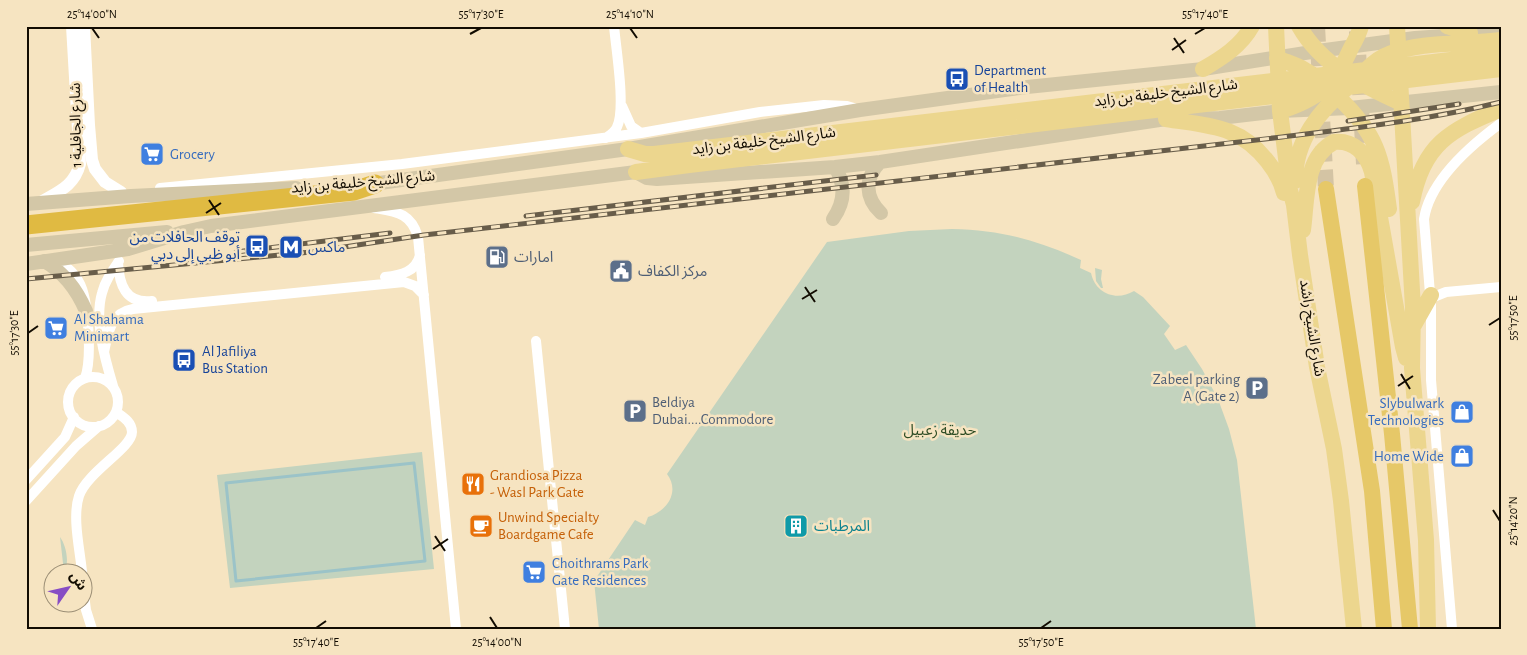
<svg xmlns="http://www.w3.org/2000/svg" width="1527" height="655" font-family="'Alegreya Sans','Noto Sans Arabic',sans-serif">
  <rect width="100%" height="100%" fill="#f6e4c1"/>
  <!-- green -->
  <path fill="#c3d3be" d="M 952,229 C 1001,230 1037,240 1081,260 L 1080,268 L 1091,273 C 1095,293 1116,302 1134,291 L 1143,297 L 1170,326 L 1164,334 L 1175,350 L 1186,345 L 1202,369 L 1218,399 L 1229,429 L 1237,460 L 1256,629 L 599,629 L 594,581 L 635,520 L 645,525 L 648,517 C 668,511 680,491 667,474 L 827,242 L 909,231 Z
    M 1095,268 L 1102,270 L 1101,279 L 1103,288 L 1101,288 L 1096,281 Z
    M 422,452 L 434,569 L 230,588 L 217,475 Z
    M 60,537 C 66,545 70,563 64,572 Z"/>
  <g fill="none" stroke-linecap="round" stroke-linejoin="round">
    <!-- stream -->
    <path stroke="#9bc3c8" stroke-width="3" d="M 414,463 L 425,561 L 236,581 L 226,483 Z"/>
    <!-- trunk-tunnel -->
    <path stroke="#d4c4a4" stroke-width="16" stroke-dasharray="16 8" stroke-linecap="butt" d="M 1317,26 L 1326,189
      M 1357,31 L 1364,164"/>
    <!-- minor -->
    <path stroke="#fff" stroke-width="10" d="M 622,106 L 631,126 L 641,133
      M 606,138 C 610,135 615,132 617,127 C 626,108 616,49 614,26
      M 160,188 L 402,164 L 641,133 L 760,112 L 824,105 L 847,106 L 854,108
      M 374,208 C 397,212 411,213 418,237 L 456,629
      M 57,260 C 66,266 74,272 79,282 C 89,299 92,360 85,378
      M 118,262 C 119,284 125,304 152,301
      M 385,277 C 401,275 416,272 420,255
      M 1431,298 L 1446,292 L 1501,287
      M 536,341 L 565,629
      M 104,352 C 108,334 110,313 133,309 L 404,282 L 415,286 L 424,295
      M68 402a25 25 0 1 1 50 0a25 25 0 1 1-50 0Z
      M 113,386 C 105,359 94,321 102,293 C 105,281 112,271 119,261
      M 26,480 L 65,437 L 74,417
      M 26,501 L 76,446 L 99,426
      M 82,572 C 80,550 72,517 79,496 C 87,472 132,448 132,432 C 132,422 123,417 116,412
      M 82,579 L 86,610 L 92,629
      M 1452,629 L 1431,380 L 1431,306 L 1424,219 C 1430,180 1471,145 1501,123"/>
    <!-- tertiary -->
    <path stroke="#fff" stroke-width="12" d="M 84,26 L 89,125 L 92,160 L 95,169 L 105,182 L 121,192
      M 39,203 C 57,192 74,187 80,164 L 72,26"/>
    <!-- secondary -->
    <path stroke="#d3c7a7" stroke-width="14" d="M 880,162 C 864,179 865,198 881,213
      M 365,185 L 628,149 L 860,110 L 1027,87 L 1203,69 L 1318,51 L 1415,38 L 1501,32
      M 26,204 L 131,196 L 296,188
      M 833,219 C 845,202 846,185 835,167
      M 26,245 L 167,232
      M 44,261 C 65,273 77,290 86,311
      M 26,264 L 128,249 L 184,232 L 211,226 L 636,172 L 647,178 L 657,179 L 835,167 L 880,162 L 1166,119 L 1220,118 L 1280,111 L 1350,108 L 1501,92"/>
    <!-- primary -->
    <path stroke="#ecd68e" stroke-width="16" d="M 1276,26 L 1280,111 L 1290,190 L 1294,205 L 1300,255 L 1317,367 L 1334,449 L 1341,501 L 1354,629
      M 1299,26 C 1321,65 1363,86 1401,103
      M 1397,26 L 1413,308 L 1412,368 L 1426,540 L 1428,629
      M 1447,26 L 1470,33
      M 1277,58 C 1286,62 1297,65 1305,70 C 1318,77 1327,87 1338,97 C 1377,134 1382,156 1389,209
      M 1203,69 C 1222,58 1241,46 1252,26
      M 1367,69 C 1373,63 1380,57 1389,54 C 1422,41 1465,45 1501,40
      M 1280,111 C 1318,99 1335,85 1351,48 C 1355,41 1359,34 1361,26
      M 1166,119 C 1209,126 1240,125 1268,162 C 1276,172 1281,181 1284,193
      M 628,149 L 645,154 L 654,154 L 1501,54
      M 636,172 L 689,165 L 1501,69
      M 1295,181 C 1295,140 1319,111 1349,86
      M 1412,202 C 1423,144 1450,130 1501,109
      M 1303,230 C 1307,202 1304,157 1334,142 C 1354,140 1367,154 1372,172 L 1403,347 L 1406,358
      M 1414,325 L 1431,295"/>
    <!-- trunk -->
    <path stroke="#e6c868" stroke-width="16" d="M 1365,186 L 1392,434 L 1410,629
      M 1326,189 L 1372,491 L 1384,629"/>
    <!-- motorway -->
    <path stroke="#e0ba42" stroke-width="19" d="M 26,225 L 354,191 L 375,184"/>
    <!-- rail casing -->
    <g stroke="#685d4a" stroke-width="5">
      <path id="rail" d="M 1348,121 L 1459,104
        M 526,216 L 876,175
        M 236,252 L 390,233
        M 26,279 L 311,252 L 424,235 L 1282,137 C 1356,128 1429,120 1501,102"/>
    </g>
    <!-- rail -->
    <use href="#rail" stroke="#f6e4c1" stroke-width="3" stroke-dasharray="9" stroke-linecap="butt"/>
  </g>
  <!-- ticks -->
  <path fill="none" stroke="#120c02" stroke-width="2" d="M 92,28 L 99,38M 630,28 L 637,38M 470,34 L 481,28M 1195,34 L 1205,28M 1174,38 L 1184,53M 1172,50 L 1186,40M 209,200 L 219,215M 206,213 L 221,203M 805,287 L 815,302M 802,299 L 817,290M 1489,325 L 1500,318M 28,333 L 38,326M 1401,374 L 1410,389M 1398,386 L 1413,376M 1493,510 L 1500,521M 435,536 L 445,551M 433,549 L 448,539M 490,617 L 497,628M 316,628 L 326,621M 1041,628 L 1051,621"/>
  <!-- icons -->
  <defs>
    <g id="bus-square" transform="scale(1.25)"><rect x="-9" y="-9" width="18" height="18" rx="4" fill="#1a4fb4" stroke="#f6e4c1"/><path d="M-5-6H5V4H4V6H2V4H-2V6H-4V4H-5ZM-3.5-4V0h7V-4ZM-3.5 1.2v1.5H-2V1.2ZM2 1.2v1.5H3.5V1.2Z" fill="#fff"/></g>
    <g id="supermarket-square" transform="scale(1.25)"><rect x="-9" y="-9" width="18" height="18" rx="4" fill="#3f7fe0" stroke="#f6e4c1"/><path d="M-6-5.5h2.5l.6 2H6L4.5 2H-2.5L-4.4-4H-6ZM-1.5 3.2a1.3 1.3 0 1 0 .1 0ZM3 3.2a1.3 1.3 0 1 0 .1 0Z" fill="#fff"/></g>
    <g id="metro-square" transform="scale(1.25)"><rect x="-9" y="-9" width="18" height="18" rx="4" fill="#1a4fb4" stroke="#f6e4c1"/><path d="M-5.5 5V-5H-3L0 0L3-5H5.5V5H3V-.5L0 4L-3-.5V5Z" fill="#fff"/></g>
    <g id="fuel-square" transform="scale(1.25)"><rect x="-9" y="-9" width="18" height="18" rx="4" fill="#5c6f8a" stroke="#f6e4c1"/><path d="M-5.5-6h7V0h2V4h1.3V-2.5L3-4.5l.8-.8L6-3V5H2.5V1h-1V6h-7ZM-4.2-4.7v3.2H.2V-4.7Z" fill="#fff"/></g>
    <g id="civic-square" transform="scale(1.25)"><rect x="-9" y="-9" width="18" height="18" rx="4" fill="#5c6f8a" stroke="#f6e4c1"/><path d="M-.6-6.5H3V-4.5H.6V-3L4-1V1h2V6H-6V1h2V-1L-.6-3ZM-1.2 2.5V6h2.4V2.5Z" fill="#fff"/></g>
    <g id="parking-square" transform="scale(1.25)"><rect x="-9" y="-9" width="18" height="18" rx="4" fill="#5c6f8a" stroke="#f6e4c1"/><path d="M-3.5-5.5H1a3.5 3.5 0 0 1 0 7H-1V5.5H-3.5ZM-1-3.4V-.6H.8a1.4 1.4 0 0 0 0-2.8Z" fill="#fff"/></g>
    <g id="shop-square" transform="scale(1.25)"><rect x="-9" y="-9" width="18" height="18" rx="4" fill="#3f7fe0" stroke="#f6e4c1"/><path d="M-5-2.5h2.3a2.7 3.5 0 0 1 5.4 0H5L5.5 6h-11ZM-1.5-2.5h3a1.5 2.3 0 0 0-3 0Z" fill="#fff"/></g>
    <g id="restaurant-square" transform="scale(1.25)"><rect x="-9" y="-9" width="18" height="18" rx="4" fill="#e8710a" stroke="#f6e4c1"/><path d="M-5-6h1v4h1v-4h1v4h1v-4h1v5L-1.5 .5V6h-2V.5L-5-1ZM5-6V6H3V1.5H1.5Q1.5-4 5-6Z" fill="#fff"/></g>
    <g id="cafe-square" transform="scale(1.25)"><rect x="-9" y="-9" width="18" height="18" rx="4" fill="#e8710a" stroke="#f6e4c1"/><path d="M-5.5-4.5H6V0H3Q3 3.5 0 3.5H-2.5Q-5.5 3.5-5.5 0ZM3-3.2v2h1.7v-2ZM-6 4.5H4V6H-6Z" fill="#fff"/></g>
    <g id="building-square" transform="scale(1.25)"><rect x="-9" y="-9" width="18" height="18" rx="4" fill="#0f9aa8" stroke="#f6e4c1"/><path d="M-4-6H4V6H1V3H-1V6H-4ZM-2.5-4.3h1.7v1.8h-1.7ZM.8-4.3h1.7v1.8H.8ZM-2.5-1h1.7V.8h-1.7ZM.8-1h1.7V.8H.8Z" fill="#fff"/></g>
  </defs>
  <g fill-rule="evenodd">
    <use href="#bus-square" x="957" y="79"/>
    <use href="#supermarket-square" x="152" y="154"/>
    <use href="#bus-square" x="257" y="246"/>
    <use href="#metro-square" x="291" y="247"/>
    <use href="#fuel-square" x="497" y="257"/>
    <use href="#civic-square" x="621" y="271"/>
    <use href="#supermarket-square" x="56" y="328"/>
    <use href="#bus-square" x="184" y="360"/>
    <use href="#parking-square" x="1257" y="388"/>
    <use href="#parking-square" x="635" y="411"/>
    <use href="#shop-square" x="1462" y="412"/>
    <use href="#shop-square" x="1462" y="456"/>
    <use href="#restaurant-square" x="473" y="484"/>
    <use href="#cafe-square" x="481" y="526"/>
    <use href="#building-square" x="796" y="526"/>
    <use href="#supermarket-square" x="534" y="572"/>
  </g>
  <g text-anchor="middle" dominant-baseline="central" stroke-width="5" stroke-linejoin="round" paint-order="stroke">
    <!-- transit labels -->
    <g font-size="15" fill="#164399" stroke="#f6e4c1" text-anchor="start">
      <text x="974" y="70">Department<tspan x="974" dy="17">of Health</tspan></text>
      <text x="240" y="237" text-anchor="end">توقف الحافلات من<tspan x="240" dy="17">أبو ظبي إلى دبي</tspan></text>
      <text x="308" y="247">ماكس</text>
      <text x="202" y="351">Al Jafiliya<tspan x="202" dy="17">Bus Station</tspan></text>
    </g>
    <!-- street labels -->
    <g font-size="15" fill="#120c02" stroke="#f6e4c1">
      <text transform="translate(1166 93) rotate(-7)">شارع الشيخ خليفة بن زايد</text>
      <text transform="translate(76 125) rotate(-91)">شارع الجافلية 1</text>
      <text transform="translate(764 141) rotate(-7)">شارع الشيخ خليفة بن زايد</text>
      <text transform="translate(363 182) rotate(-5)">شارع الشيخ خليفة بن زايد</text>
      <text transform="translate(1312 328) rotate(81)">شارع الشيخ راشد</text>
    </g>
    <!-- shop labels -->
    <g font-size="15" fill="#366cbe" stroke="#f6e4c1" text-anchor="start">
      <text x="170" y="154">Grocery</text>
      <text x="74" y="319">Al Shahama<tspan x="74" dy="17">Minimart</tspan></text>
      <text x="1444" y="403" text-anchor="end">Slybulwark<tspan x="1444" dy="17">Technologies</tspan></text>
      <text x="1444" y="456" text-anchor="end">Home Wide</text>
      <text x="552" y="563">Choithrams Park<tspan x="552" dy="17">Gate Residences</tspan></text>
    </g>
    <!-- service labels -->
    <g font-size="15" fill="#4e5e75" stroke="#f6e4c1" text-anchor="start">
      <text x="514" y="257">امارات</text>
      <text x="638" y="271">مركز الكفاف</text>
      <text x="1240" y="379" text-anchor="end">Zabeel parking<tspan x="1240" dy="17">A (Gate 2)</tspan></text>
      <text x="652" y="402">Beldiya<tspan x="652" dy="17">Dubai....Commodore</tspan></text>
    </g>
    <!-- park labels -->
    <g font-size="15" fill="#2f4d25" stroke="#f6e4c1">
      <text x="940" y="430">حديقة زعبيل</text>
    </g>
    <!-- food labels -->
    <g font-size="15" fill="#c56008" stroke="#f6e4c1" text-anchor="start">
      <text x="490" y="475">Grandiosa Pizza<tspan x="490" dy="17">- Wasl Park Gate</tspan></text>
      <text x="498" y="517">Unwind Specialty<tspan x="498" dy="17">Boardgame Cafe</tspan></text>
    </g>
    <!-- culture labels -->
    <g font-size="15" fill="#0d838f" stroke="#f6e4c1" text-anchor="start">
      <text x="814" y="526">المرطبات</text>
    </g>
  </g>
  <!-- border -->
  <rect width="1527" height="655" fill="none" stroke="#f6e4c1" stroke-width="55"/>
  <!-- north arrow -->
  <g transform="translate(68 588) rotate(56)"><circle r="24" fill="#f6e4c1" stroke="#9b8e75"/>
  <path d="M0-4L9 19L0 12L-9 19Z" fill="#874dc4"/>
  <text y="-8" font-size="14" font-weight="bold" text-anchor="middle" fill="#120c02">ش</text>
  </g>
  <rect x="28" y="28" width="1472" height="600" fill="none" stroke="#120c02" stroke-width="2"/>
  <g font-size="12" text-anchor="middle" fill="#120c02">
    <text x="92" y="18">25°14'00"N</text>
    <text x="481" y="18">55°17'30"E</text>
    <text x="630" y="18">25°14'10"N</text>
    <text x="1205" y="18">55°17'40"E</text>
    <text transform="translate(1513 318) rotate(-90)" y="4">55°17'50"E</text>
    <text transform="translate(14 333) rotate(-90)" y="4">55°17'30"E</text>
    <text transform="translate(1513 521) rotate(-90)" y="4">25°14'20"N</text>
    <text x="316" y="646">55°17'40"E</text>
    <text x="497" y="646">25°14'00"N</text>
    <text x="1041" y="646">55°17'50"E</text>
  </g>
</svg>
